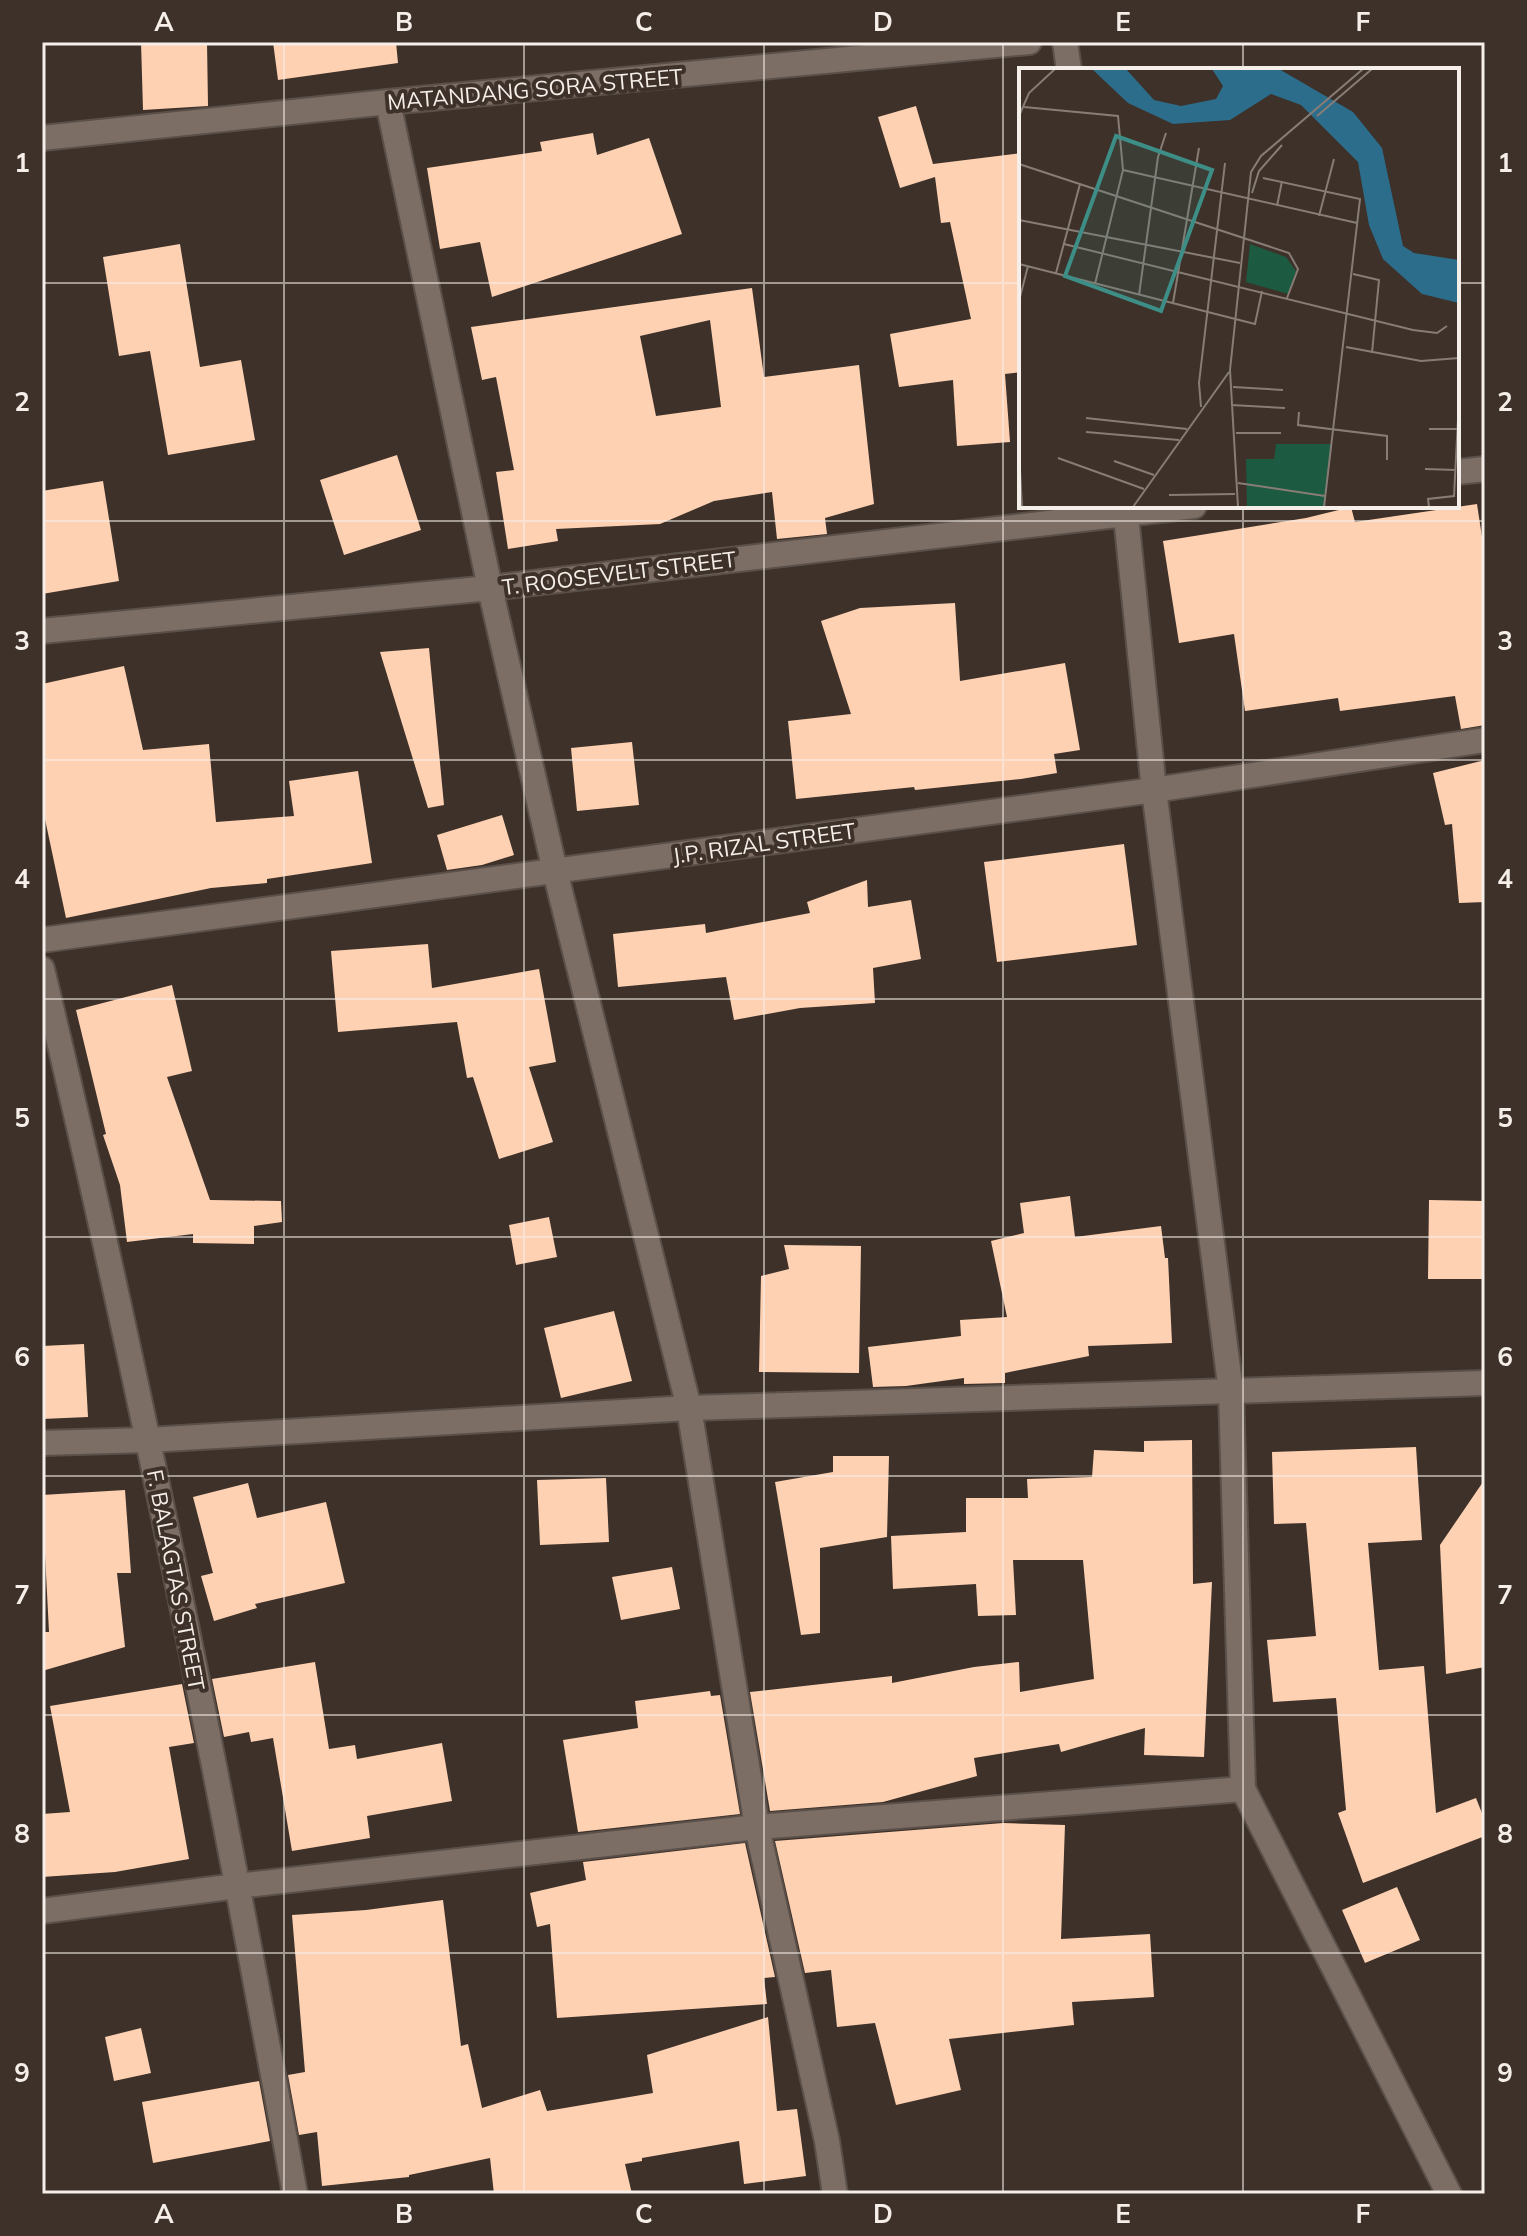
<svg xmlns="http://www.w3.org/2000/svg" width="1527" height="2236" font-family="Mulish,sans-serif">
  <rect width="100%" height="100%" fill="#3d3129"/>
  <!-- building -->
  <path fill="#fed1b3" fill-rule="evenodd" d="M 141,42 L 207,42 L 208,106 L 143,110 Z
    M 273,42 L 396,42 L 398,63 L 278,80 Z
    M 916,106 L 933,164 L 1021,153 L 1021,372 L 1005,374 L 1010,442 L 957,446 L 953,380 L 899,387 L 890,334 L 971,319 L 950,222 L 941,223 L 935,177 L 900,188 L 878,117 Z
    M 593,133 L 597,155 L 649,138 L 682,234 L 492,297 L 480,242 L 440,249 L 427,168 L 542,151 L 540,142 Z
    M 180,244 L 200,367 L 241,360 L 255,440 L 168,455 L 150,351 L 119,356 L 103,257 Z
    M 752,288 L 764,377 L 859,365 L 874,504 L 825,518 L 827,534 L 777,539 L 772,492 L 714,501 L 660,524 L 556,529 L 558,541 L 508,549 L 496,472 L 514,470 L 496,377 L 482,380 L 471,327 ZM 710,320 L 721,407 L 656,416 L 640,336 Z
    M 397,455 L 421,530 L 344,555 L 320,480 Z
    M 103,481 L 119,581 L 42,594 L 42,491 Z
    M 1477,504 L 1485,557 L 1485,725 L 1461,729 L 1455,696 L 1340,711 L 1338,698 L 1245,711 L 1234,634 L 1179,643 L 1163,541 L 1306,518 L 1351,507 L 1355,522 Z
    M 955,603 L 960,681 L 1065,663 L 1080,750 L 1054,754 L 1057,773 L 1021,779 L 915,790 L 914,787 L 796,799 L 788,721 L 851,714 L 821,621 L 860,608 Z
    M 429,648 L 444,805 L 428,808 L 380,652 Z
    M 124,666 L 143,750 L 209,744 L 216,822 L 294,816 L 289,781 L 358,771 L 372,863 L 267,879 L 267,883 L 211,888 L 66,918 L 42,805 L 42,684 Z
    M 632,742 L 639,805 L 577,811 L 571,748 Z
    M 1485,760 L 1485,902 L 1459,903 L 1452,824 L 1445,825 L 1433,773 Z
    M 502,815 L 514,855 L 482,865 L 447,870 L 437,835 Z
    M 1124,844 L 1137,945 L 997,962 L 984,862 Z
    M 867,880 L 868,907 L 911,900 L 921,959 L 873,968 L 875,1003 L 800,1008 L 734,1020 L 726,977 L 618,987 L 613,934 L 705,924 L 706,933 L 810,913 L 807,902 Z
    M 428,944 L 432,988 L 539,969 L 556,1062 L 529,1067 L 553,1142 L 499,1159 L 473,1077 L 467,1078 L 457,1022 L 338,1032 L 331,951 Z
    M 172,985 L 192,1071 L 167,1077 L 210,1200 L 281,1201 L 282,1222 L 254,1226 L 254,1244 L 193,1243 L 193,1234 L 127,1242 L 120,1185 L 103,1135 L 106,1134 L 76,1010 Z
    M 1070,1196 L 1075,1237 L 1161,1226 L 1165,1258 L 1168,1258 L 1172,1343 L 1088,1346 L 1089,1356 L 1005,1373 L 1005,1383 L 964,1384 L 964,1378 L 906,1386 L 873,1387 L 868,1347 L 961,1336 L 960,1320 L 1007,1317 L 991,1241 L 1024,1233 L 1020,1203 Z
    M 1429,1200 L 1485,1201 L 1485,1279 L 1428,1279 Z
    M 549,1217 L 557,1257 L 516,1265 L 509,1225 Z
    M 784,1245 L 861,1246 L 859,1373 L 759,1372 L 761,1276 L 789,1269 Z
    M 614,1311 L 632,1381 L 561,1398 L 544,1328 Z
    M 84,1344 L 88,1417 L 42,1419 L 42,1346 Z
    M 1192,1440 L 1193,1584 L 1212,1582 L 1204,1757 L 1144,1755 L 1145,1728 L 1061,1752 L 1059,1744 L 974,1758 L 977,1776 L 883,1802 L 770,1811 L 750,1692 L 892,1676 L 892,1683 L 974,1667 L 1019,1662 L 1020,1692 L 1094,1679 L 1083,1560 L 1013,1560 L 1016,1615 L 978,1616 L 976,1584 L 893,1589 L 891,1536 L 966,1532 L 966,1498 L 1028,1498 L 1027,1479 L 1092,1477 L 1094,1450 L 1144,1452 L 1144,1441 Z
    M 1416,1447 L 1422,1540 L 1368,1543 L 1379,1670 L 1424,1666 L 1436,1813 L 1476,1798 L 1485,1821 L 1485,1836 L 1363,1883 L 1338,1813 L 1346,1810 L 1336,1698 L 1273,1702 L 1267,1640 L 1316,1636 L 1306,1523 L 1274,1524 L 1272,1452 Z
    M 833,1456 L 889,1456 L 887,1537 L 820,1548 L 820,1633 L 801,1635 L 775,1482 L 833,1472 Z
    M 606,1478 L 609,1542 L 540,1545 L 537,1480 Z
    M 1485,1479 L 1485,1667 L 1446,1674 L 1440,1545 Z
    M 248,1483 L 257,1518 L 326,1502 L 345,1583 L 255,1604 L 257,1608 L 214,1621 L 201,1576 L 213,1573 L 193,1497 Z
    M 125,1490 L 131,1573 L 117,1573 L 125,1647 L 42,1671 L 42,1632 L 49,1632 L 42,1495 Z
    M 672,1567 L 680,1609 L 621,1620 L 612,1577 Z
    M 315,1662 L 329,1749 L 355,1745 L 357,1759 L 442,1743 L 452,1801 L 367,1816 L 370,1838 L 292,1851 L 273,1738 L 251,1742 L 249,1732 L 224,1737 L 212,1679 Z
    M 182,1684 L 194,1743 L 169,1747 L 189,1859 L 115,1872 L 42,1877 L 42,1814 L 70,1812 L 50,1706 Z
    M 710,1691 L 711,1696 L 720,1695 L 740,1814 L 578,1832 L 563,1740 L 638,1728 L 635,1701 Z
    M 1003,1823 L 1065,1825 L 1061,1939 L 1150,1934 L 1154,1997 L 1072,2002 L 1074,2025 L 949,2039 L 961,2090 L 896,2105 L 875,2023 L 837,2027 L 831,1970 L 805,1973 L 775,1841 Z
    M 745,1843 L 775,1977 L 764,1978 L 767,2004 L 557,2018 L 550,1924 L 537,1927 L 530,1893 L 586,1880 L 583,1862 Z
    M 1397,1887 L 1420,1940 L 1365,1963 L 1342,1910 Z
    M 443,1900 L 461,2046 L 468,2044 L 482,2108 L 540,2090 L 547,2111 L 653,2093 L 647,2055 L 768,2017 L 777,2111 L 797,2109 L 806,2176 L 744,2184 L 739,2141 L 642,2158 L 642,2161 L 625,2164 L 632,2194 L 494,2194 L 490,2158 L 409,2175 L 409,2177 L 322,2186 L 317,2132 L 299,2135 L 288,2075 L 305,2072 L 292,1915 L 366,1910 Z
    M 141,2028 L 151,2073 L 114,2081 L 105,2037 Z
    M 259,2081 L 270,2141 L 153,2163 L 142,2102 Z"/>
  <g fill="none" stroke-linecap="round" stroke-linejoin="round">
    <!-- street casing -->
    <g stroke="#5b5049" stroke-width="28">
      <path id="street" d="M 1065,42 L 1069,70
        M 388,102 L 490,588 L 555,871 L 689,1408 L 757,1827 L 827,2141 L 835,2194
        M 1457,472 L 1485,469
        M 1125,506 L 1154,790 L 1231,1392 L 1243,1789 L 1449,2194
        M 42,631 L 490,588 L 1194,506
        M 42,940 L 1154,790 L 1485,740
        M 42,969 C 139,1374 220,1784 295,2194
        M 42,1911 L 237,1886 L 757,1827 L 1243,1789"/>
    </g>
    <!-- secondary casing -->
    <g stroke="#5b5049" stroke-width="28">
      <path id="secondary" d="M 42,138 L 388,102 L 1029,42
        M 42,1443 L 148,1440 L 689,1408 L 1485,1383"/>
    </g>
    <!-- street -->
    <use href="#street" stroke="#7c6e65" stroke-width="24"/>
    <!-- secondary -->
    <use href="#secondary" stroke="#7c6e65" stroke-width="24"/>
  </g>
  <!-- grid -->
  <path fill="none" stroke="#f6eee9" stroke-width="2" stroke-opacity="0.55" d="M 284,42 L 284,2194M 524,42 L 524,2194M 764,42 L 764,2194M 1003,42 L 1003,2194M 1243,42 L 1243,70M 42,283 L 1021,283M 1457,283 L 1485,283M 1243,506 L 1243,2194M 42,521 L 1485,521M 42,760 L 1485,760M 42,999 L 1485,999M 42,1237 L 1485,1237M 42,1476 L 1485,1476M 42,1715 L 1485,1715M 42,1953 L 1485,1953"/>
  <g text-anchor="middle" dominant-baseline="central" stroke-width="8" stroke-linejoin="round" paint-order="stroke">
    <!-- street labels -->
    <g font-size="22" fill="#f6eee9" stroke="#3d3129">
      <text transform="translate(535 89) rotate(-5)">MATANDANG SORA STREET</text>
      <text transform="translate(619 573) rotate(-7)">T. ROOSEVELT STREET</text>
      <text transform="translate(764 843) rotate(-8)">J.P. RIZAL STREET</text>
      <text transform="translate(176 1580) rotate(79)">F. BALAGTAS STREET</text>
    </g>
  </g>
  <!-- overview -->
  <g transform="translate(1019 68)">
    <rect width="440" height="440" fill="#3d3129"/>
    <path d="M 231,176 L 267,189 L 277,203 L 269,226 L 227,214 ZM 257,376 L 313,376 L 304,439 L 228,439 L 227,391 L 255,391 Z" fill="#1c5a41"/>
    <path d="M 73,1 L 107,1 L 135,32 L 162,38 L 197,31 L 204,18 L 193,1 L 260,1 L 334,44 L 363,80 L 384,178 L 395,185 L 440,192 L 440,235 L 403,226 L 364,191 L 350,157 L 339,94 L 282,37 L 252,26 L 211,52 L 154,56 L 109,35 Z" fill="#2d6d8c"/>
    <path fill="none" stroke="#877d76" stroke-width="2" d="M 5,39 L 99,48 L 104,102 L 76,216M 0,48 L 10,25 L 36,1M 298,48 L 353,1M 0,96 L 270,185 L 279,201 L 268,230M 104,102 L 338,155M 244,110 L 341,131 L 305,439M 233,125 L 240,103 L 263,77M 258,138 L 263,113M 300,148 L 315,91M 0,152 L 221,195M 45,176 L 394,262 L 418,265 L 428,258M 0,196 L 236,256 L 243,223M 37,205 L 61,116M 334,206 L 360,212 L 353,285M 120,227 L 139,89 L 147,65M 0,233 L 9,198M 154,235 L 180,80M 327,279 L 402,293 L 440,290M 214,319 L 264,322M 212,337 L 266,340M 182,339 L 180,315 L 206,95M 280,344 L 279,357 L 368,368 L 368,392M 67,350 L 168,361M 410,361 L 438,361M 67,364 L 160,372M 217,365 L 262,365M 0,383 L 3,439M 39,390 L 125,421M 95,393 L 135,407M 406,401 L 437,402M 219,415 L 306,428M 150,427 L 216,426M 114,439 L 210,304M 219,439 L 211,302 L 232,104 L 242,88 L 344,1M 410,439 L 409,431 L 435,428 L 440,332"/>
    <path fill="#3d8e87" fill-opacity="0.15" stroke="#3d8e87" stroke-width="4" d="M 97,68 L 193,102 L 142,243 L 46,208 Z"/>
    <rect width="440" height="440" fill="none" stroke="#f6eee9" stroke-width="4"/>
  </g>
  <!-- border -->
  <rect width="1527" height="2236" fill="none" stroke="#3d3129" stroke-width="88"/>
  <rect x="44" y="44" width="1439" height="2148" fill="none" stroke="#f6eee9" stroke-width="3"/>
  <g font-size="26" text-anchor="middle" font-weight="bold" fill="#f6eee9">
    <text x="164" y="31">A</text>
    <text x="404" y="31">B</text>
    <text x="644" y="31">C</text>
    <text x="883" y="31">D</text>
    <text x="1123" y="31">E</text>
    <text x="1363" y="31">F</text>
    <text x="22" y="172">1</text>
    <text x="1505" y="172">1</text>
    <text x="22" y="411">2</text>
    <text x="1505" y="411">2</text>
    <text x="22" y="650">3</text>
    <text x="1505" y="650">3</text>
    <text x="22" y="888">4</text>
    <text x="1505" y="888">4</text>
    <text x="22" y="1127">5</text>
    <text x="1505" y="1127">5</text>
    <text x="22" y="1366">6</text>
    <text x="1505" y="1366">6</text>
    <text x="22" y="1604">7</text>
    <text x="1505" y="1604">7</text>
    <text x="22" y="1843">8</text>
    <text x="1505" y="1843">8</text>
    <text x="22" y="2082">9</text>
    <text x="1505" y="2082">9</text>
    <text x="164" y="2223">A</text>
    <text x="404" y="2223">B</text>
    <text x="644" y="2223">C</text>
    <text x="883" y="2223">D</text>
    <text x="1123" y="2223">E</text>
    <text x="1363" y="2223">F</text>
  </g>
</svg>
